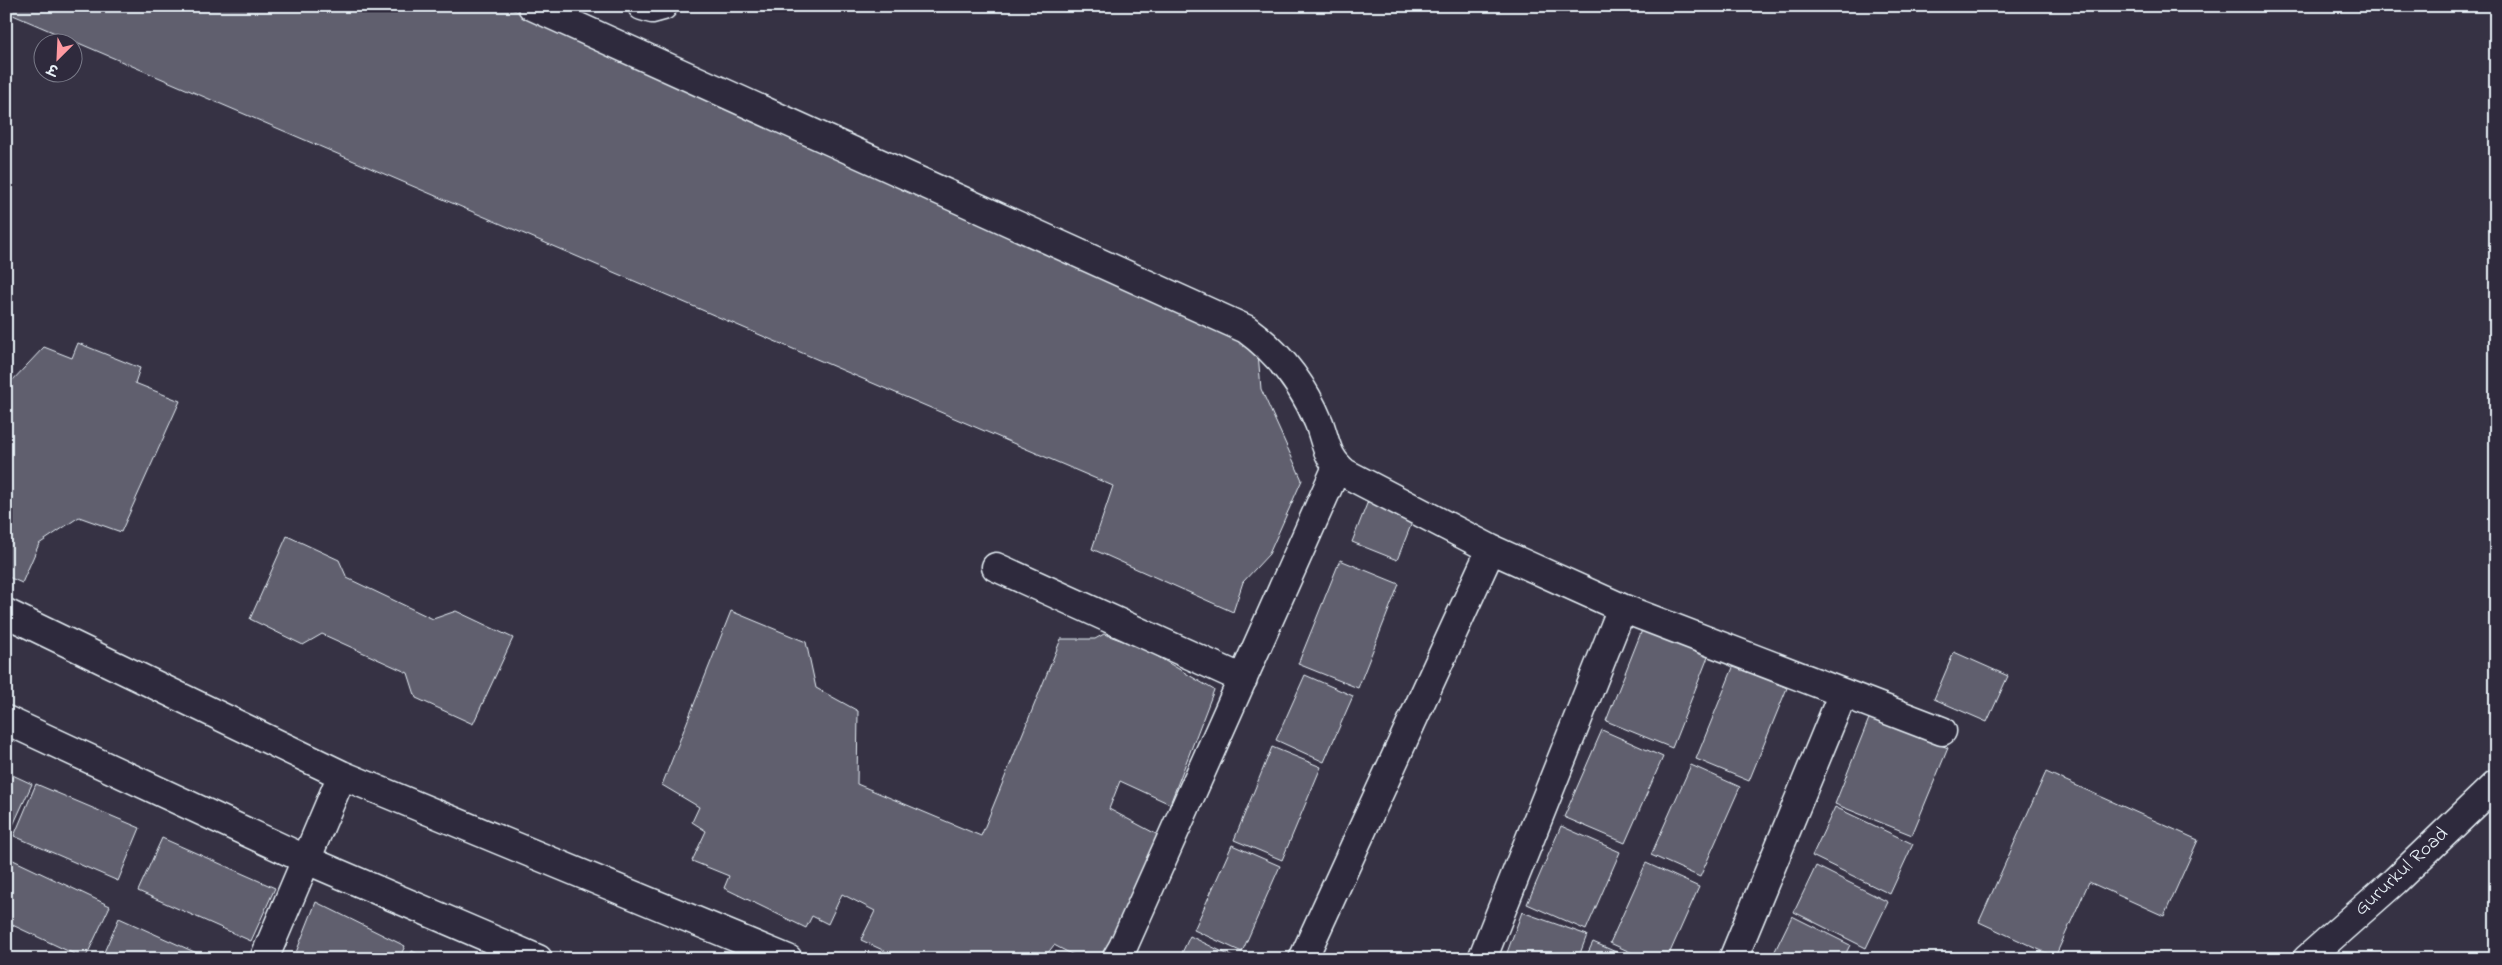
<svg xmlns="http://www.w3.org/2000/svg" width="2502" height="965" font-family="'Indie Flower','Playpen Sans Deva',sans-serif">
  <rect width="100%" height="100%" fill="#363244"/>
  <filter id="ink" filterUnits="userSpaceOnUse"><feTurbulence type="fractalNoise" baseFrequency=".02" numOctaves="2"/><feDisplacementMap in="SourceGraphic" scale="10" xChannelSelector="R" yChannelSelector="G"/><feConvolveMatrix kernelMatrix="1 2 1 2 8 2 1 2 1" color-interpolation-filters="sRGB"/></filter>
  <g filter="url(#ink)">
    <!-- building -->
    <path fill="#605e6e" stroke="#e8f1f8" d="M 6,6 L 505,6 L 1257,341 L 1261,389 L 1302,480 L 1269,554 L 1243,582 L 1233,612 L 1092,549 L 1113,486 L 6,12 Z
      M 78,343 L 140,368 L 135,383 L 180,401 L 121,532 L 79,517 L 39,544 L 22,583 L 6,576 L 6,384 L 10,383 L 44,347 L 72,358 Z
      M 1370,496 L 1415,515 L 1397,560 L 1352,542 Z
      M 287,536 L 339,560 L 347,578 L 433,619 L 456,611 L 513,638 L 473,724 L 416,698 L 408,673 L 322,634 L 303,645 L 250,619 Z
      M 1340,560 L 1399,584 L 1358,688 L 1298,664 Z
      M 731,611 L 806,642 L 816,688 L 858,711 L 857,784 L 981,836 L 1061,639 L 1095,639 L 1104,634 L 1145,649 L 1214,690 L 1170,804 L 1120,781 L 1109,809 L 1158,835 L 1106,959 L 1081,959 L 1054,945 L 1043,959 L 902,959 L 861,940 L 875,911 L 842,894 L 828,924 L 812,916 L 806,928 L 724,888 L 729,876 L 692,861 L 706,831 L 692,822 L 699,807 L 662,785 Z
      M 1644,625 L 1710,652 L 1672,748 L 1606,721 Z
      M 1954,652 L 2008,676 L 1987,722 L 1934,699 Z
      M 1734,665 L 1787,688 L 1749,781 L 1696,759 Z
      M 1305,675 L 1353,696 L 1324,762 L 1276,740 Z
      M 1870,716 L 1948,748 L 1912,835 L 1835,804 Z
      M 1602,730 L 1663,757 L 1625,843 L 1564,817 Z
      M 1272,747 L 1321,767 L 1282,860 L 1234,840 Z
      M 1691,765 L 1740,787 L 1700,877 L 1651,855 Z
      M 6,772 L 32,784 L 9,834 L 6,832 Z
      M 2046,772 L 2198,840 L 2164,916 L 2089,882 L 2055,957 L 1979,922 Z
      M 36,784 L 140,828 L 118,881 L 14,836 Z
      M 1835,807 L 1913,844 L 1890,894 L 1812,856 Z
      M 1561,826 L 1620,852 L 1586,930 L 1527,904 Z
      M 162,838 L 275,888 L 251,941 L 138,891 Z
      M 1232,845 L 1280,866 L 1242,952 L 1194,930 Z
      M 11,859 L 110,906 L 85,959 L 6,922 L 6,869 Z
      M 1646,863 L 1699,887 L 1667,959 L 1646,959 L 1610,943 Z
      M 1816,866 L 1888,902 L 1866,948 L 1794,912 Z
      M 316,902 L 405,946 L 399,959 L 303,959 L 295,955 Z
      M 1522,912 L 1587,935 L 1578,959 L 1505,958 Z
      M 1792,916 L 1850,945 L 1843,959 L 1771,959 Z
      M 119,918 L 210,959 L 101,959 Z
      M 1190,936 L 1237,959 L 1179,959 Z
      M 1593,942 L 1632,959 L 1585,959 Z
      M 412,951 L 427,959 L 408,959 Z"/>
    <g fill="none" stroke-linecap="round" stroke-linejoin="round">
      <!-- minor casing -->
      <g stroke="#e8f1f8" stroke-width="31">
        <path id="minor" d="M 532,6 L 1246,329 C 1279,353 1304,386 1319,423 C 1327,445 1326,457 1345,473 L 1491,549 L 1622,608 L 1942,731
          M 642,6 L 652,9 L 663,6
          M 996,567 L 1243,679
          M 6,613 L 342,775 L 788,959
          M 6,720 L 307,860 L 538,959
          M 264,959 L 342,775
          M 1116,959 L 1123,947 L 1337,467
          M 1303,959 L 1491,549
          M 1482,959 L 1622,608
          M 1733,959 L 1843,693
          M 2307,959 L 2395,881 L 2496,784"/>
      </g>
      <!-- minor -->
      <use href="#minor" stroke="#2f2a3d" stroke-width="28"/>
    </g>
  </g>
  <g text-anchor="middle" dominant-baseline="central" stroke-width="4.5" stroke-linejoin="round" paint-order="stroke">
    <!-- street labels -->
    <g font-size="20" fill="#e8f1f8" stroke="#2f2a3d">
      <text transform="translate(2402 872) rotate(-43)">Gururkul Road</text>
    </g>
  </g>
  <!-- margin -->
  <rect width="2502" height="965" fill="none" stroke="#2f2a3d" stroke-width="25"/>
  <rect x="12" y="12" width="2477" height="940" fill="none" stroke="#e8f1f8" stroke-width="2" filter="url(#ink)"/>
  <!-- north arrow -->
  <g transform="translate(58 58) rotate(204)"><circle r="24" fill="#2f2a3d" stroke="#797a88"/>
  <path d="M0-4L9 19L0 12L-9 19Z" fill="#ff9aa2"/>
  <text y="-8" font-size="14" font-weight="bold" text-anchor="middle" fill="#e8f1f8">उ</text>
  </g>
</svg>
